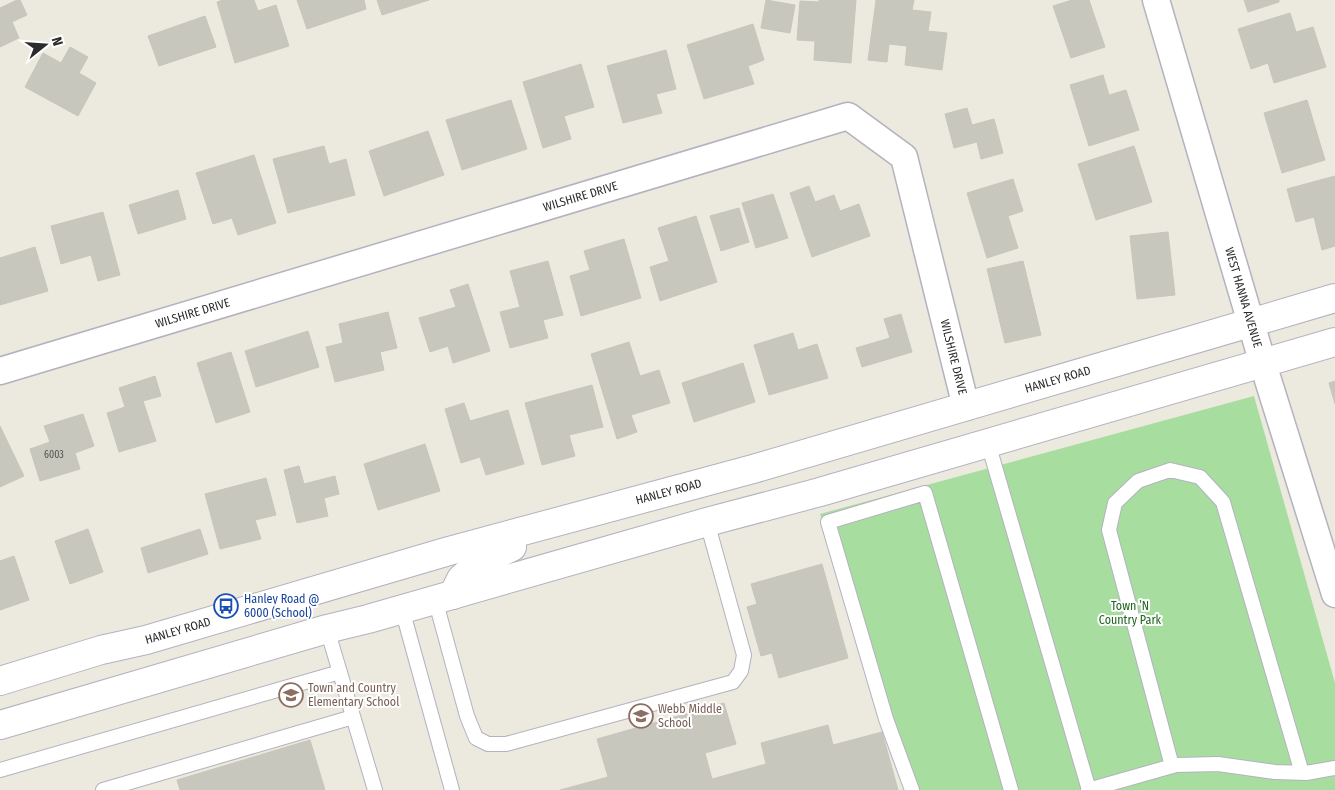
<svg xmlns="http://www.w3.org/2000/svg" width="1335" height="790" font-family="'Fira Sans Condensed',sans-serif">
  <rect width="100%" height="100%" fill="#ece9df"/>
  <!-- green -->
  <path fill="#a7dea0" d="M 1254,396 L 1335,683 L 1335,790 L 905,790 L 820,514 Z"/>
  <!-- building -->
  <path fill="#c8c7bd" stroke="#c8c6b8" d="M 17,0 L 20,0 L 27,15 L 12,22 L 19,38 L 0,47 L 0,8 Z
    M 223,0 L 254,0 L 258,11 L 276,5 L 289,46 L 235,63 L 217,2 Z
    M 297,0 L 364,0 L 366,9 L 307,29 Z
    M 377,0 L 429,0 L 382,15 Z
    M 766,0 L 795,5 L 790,33 L 761,28 Z
    M 819,0 L 856,0 L 851,63 L 814,60 L 815,41 L 797,40 L 800,1 L 819,2 Z
    M 876,0 L 914,0 L 912,10 L 931,12 L 928,31 L 947,33 L 942,70 L 905,65 L 907,46 L 889,44 L 887,62 L 868,60 Z
    M 1072,0 L 1089,0 L 1105,47 L 1071,58 L 1053,6 Z
    M 1244,0 L 1279,0 L 1279,2 L 1248,12 Z
    M 1290,13 L 1296,32 L 1313,27 L 1326,67 L 1274,83 L 1268,63 L 1251,69 L 1238,29 Z
    M 205,16 L 216,47 L 159,66 L 148,36 Z
    M 753,24 L 764,60 L 748,66 L 754,84 L 704,99 L 687,45 Z
    M 70,47 L 88,57 L 79,73 L 96,83 L 78,116 L 25,87 L 43,53 L 61,63 Z
    M 666,50 L 676,89 L 656,94 L 662,113 L 623,123 L 607,66 Z
    M 581,64 L 594,107 L 564,116 L 571,139 L 543,148 L 523,82 Z
    M 1103,75 L 1109,95 L 1126,90 L 1139,130 L 1089,146 L 1070,85 Z
    M 511,100 L 527,149 L 462,170 L 446,120 Z
    M 1307,100 L 1325,160 L 1282,173 L 1264,113 Z
    M 967,108 L 972,125 L 994,119 L 1003,153 L 981,159 L 977,142 L 954,148 L 945,114 Z
    M 428,131 L 444,175 L 384,196 L 369,151 Z
    M 324,146 L 329,164 L 346,159 L 355,195 L 288,213 L 273,159 Z
    M 1134,146 L 1152,202 L 1096,220 L 1078,164 Z
    M 254,155 L 276,223 L 238,235 L 232,218 L 213,224 L 196,173 Z
    M 1335,176 L 1335,246 L 1322,250 L 1314,217 L 1296,222 L 1287,189 Z
    M 1013,179 L 1023,211 L 1008,216 L 1018,248 L 987,258 L 967,193 Z
    M 809,186 L 815,202 L 834,195 L 840,211 L 859,204 L 870,236 L 812,257 L 790,193 Z
    M 178,190 L 186,219 L 138,234 L 129,205 Z
    M 773,194 L 788,238 L 756,248 L 742,203 Z
    M 739,208 L 749,242 L 721,251 L 710,216 Z
    M 103,212 L 120,275 L 98,281 L 91,255 L 61,264 L 51,226 Z
    M 696,216 L 717,282 L 660,301 L 650,267 L 669,261 L 658,228 Z
    M 1168,232 L 1175,295 L 1137,299 L 1130,236 Z
    M 624,239 L 641,298 L 581,316 L 570,276 L 590,270 L 584,251 Z
    M 35,247 L 48,291 L 0,305 L 0,258 Z
    M 548,261 L 563,315 L 543,320 L 548,338 L 510,348 L 500,312 L 520,307 L 510,271 Z
    M 1023,261 L 1041,335 L 1005,343 L 987,269 Z
    M 468,284 L 490,351 L 453,363 L 448,346 L 430,352 L 419,318 L 456,307 L 450,290 Z
    M 388,312 L 397,348 L 380,352 L 384,370 L 335,382 L 326,347 L 343,343 L 339,324 Z
    M 901,314 L 912,352 L 862,367 L 856,348 L 890,338 L 884,319 Z
    M 308,331 L 319,367 L 256,387 L 245,351 Z
    M 793,333 L 798,350 L 817,344 L 828,378 L 769,395 L 754,345 Z
    M 629,342 L 640,376 L 659,370 L 670,403 L 631,415 L 637,432 L 617,439 L 591,354 Z
    M 231,352 L 250,412 L 216,423 L 197,363 Z
    M 743,363 L 755,402 L 694,422 L 682,383 Z
    M 155,376 L 161,396 L 143,401 L 156,441 L 119,452 L 107,413 L 125,407 L 119,388 Z
    M 1335,381 L 1335,404 L 1329,383 Z
    M 592,385 L 603,427 L 569,435 L 575,456 L 542,465 L 525,403 Z
    M 464,403 L 470,421 L 508,410 L 524,464 L 486,475 L 480,457 L 461,463 L 445,409 Z
    M 83,414 L 94,446 L 75,453 L 80,469 L 40,481 L 30,449 L 50,442 L 44,426 Z
    M 0,426 L 24,476 L 0,487 Z
    M 425,444 L 440,491 L 378,510 L 364,464 Z
    M 299,466 L 304,484 L 335,476 L 339,494 L 324,498 L 328,516 L 297,523 L 284,470 Z
    M 266,478 L 276,515 L 255,520 L 261,539 L 220,549 L 205,494 Z
    M 88,529 L 103,572 L 70,584 L 55,541 Z
    M 200,529 L 208,554 L 148,573 L 141,548 Z
    M 14,556 L 29,600 L 0,610 L 0,561 Z
    M 822,564 L 848,658 L 779,678 L 772,653 L 761,656 L 747,607 L 757,604 L 751,584 Z
    M 724,703 L 736,744 L 705,753 L 712,779 L 766,764 L 761,743 L 828,725 L 833,745 L 882,732 L 898,790 L 560,790 L 608,777 L 597,739 Z
    M 310,740 L 325,790 L 180,790 L 177,780 Z"/>
  <g fill="none" stroke-linecap="round" stroke-linejoin="round">
    <!-- lane casing -->
    <g stroke="#b3b2be" stroke-width="16">
      <path id="lane" d="M 988,443 L 1089,790
        M 435,599 L 467,716 L 476,738 L 488,744 L 506,744 L 733,682 L 741,671 L 744,655 L 707,522
        M 402,609 L 452,790
        M 327,629 L 375,790
        M 1172,766 L 1109,530 L 1115,503 L 1138,481 L 1170,470 L 1200,477 L 1223,502 L 1302,773
        M 0,770 L 340,672
        M 103,790 L 353,717
        M 912,790 L 886,719 L 828,522 L 925,493 L 1011,790
        M 1088,790 L 1176,765 L 1218,764 L 1275,772 L 1306,773 L 1335,768"/>
    </g>
    <!-- street casing -->
    <g stroke="#b3b2be" stroke-width="29">
      <g id="street">
        <path id="s1" d="M 1156,0 L 1263,364 L 1335,594"/>
        <path id="s2" d="M 0,371 L 848,116 L 904,157 L 966,407"/>
      </g>
    </g>
    <!-- secondary casing -->
    <g stroke="#b3b2be" stroke-width="30">
      <g id="secondary">
        <path d="M 453,595 L 461,579 L 479,563 L 512,547"/>
        <path id="s3" d="M 0,681 L 101,650 L 146,640 L 449,551 L 753,469 L 1335,298"/>
        <path d="M 0,725 L 327,629 L 368,619 L 707,522 L 820,492 L 1335,342"/>
      </g>
    </g>
    <!-- lane -->
    <use href="#lane" stroke="#fff" stroke-width="14"/>
    <!-- street -->
    <use href="#street" stroke="#fff" stroke-width="26"/>
    <!-- secondary -->
    <use href="#secondary" stroke="#fff" stroke-width="28"/>
  </g>
  <!-- icons -->
  <defs>
    <g id="bus-ring" transform="scale(1.25)"><circle r="9.5" fill="#fff" stroke="#1a4fb4" stroke-width="1.5"/><path d="M-5-6H5V4H4V6H2V4H-2V6H-4V4H-5ZM-3.5-4V0h7V-4ZM-3.5 1.2v1.5H-2V1.2ZM2 1.2v1.5H3.5V1.2Z" fill="#1a4fb4"/></g>
    <g id="school-ring" transform="scale(1.25)"><circle r="9.5" fill="#fff" stroke="#8d6e63" stroke-width="1.5"/><path d="M0-5L7-2L0 1L-7-2ZM-4 1L0 2.5L4 1V4Q0 6-4 4Z" fill="#8d6e63"/></g>
  </defs>
  <g fill-rule="evenodd">
    <use href="#bus-ring" x="226" y="606"/>
    <use href="#school-ring" x="291" y="695"/>
    <use href="#school-ring" x="641" y="716"/>
  </g>
  <g text-anchor="middle" dominant-baseline="central" stroke-width="4" stroke-linejoin="round" paint-order="stroke">
    <!-- number labels -->
    <g font-size="10" fill="#525250">
      <text x="54" y="455">6003</text>
    </g>
    <!-- street labels -->
    <g font-size="12" fill="#2b2b2b" stroke="#fff">
      <text stroke="none"><textPath href="#s2" startOffset="606">WILSHIRE DRIVE</textPath></text>
      <text stroke="none"><textPath href="#s1" startOffset="310">WEST HANNA AVENUE</textPath></text>
      <text stroke="none"><textPath href="#s2" startOffset="201">WILSHIRE DRIVE</textPath></text>
      <text stroke="none"><textPath href="#s2" startOffset="1161">WILSHIRE DRIVE</textPath></text>
      <text stroke="none"><textPath href="#s3" startOffset="1100">HANLEY ROAD</textPath></text>
      <text stroke="none"><textPath href="#s3" startOffset="695">HANLEY ROAD</textPath></text>
      <text stroke="none"><textPath href="#s3" startOffset="185">HANLEY ROAD</textPath></text>
    </g>
    <!-- transit labels -->
    <g font-size="12" fill="#164399" stroke="#fff" text-anchor="start">
      <text x="244" y="599">Hanley Road @<tspan x="244" dy="14">6000 (School)</tspan></text>
    </g>
    <!-- park labels -->
    <g font-size="12" fill="#206421" stroke="#fff">
      <text x="1130" y="606">Town ’N<tspan x="1130" dy="14">Country Park</tspan></text>
    </g>
    <!-- education labels -->
    <g font-size="12" fill="#785e54" stroke="#fff" text-anchor="start">
      <text x="308" y="688">Town and Country<tspan x="308" dy="14">Elementary School</tspan></text>
      <text x="658" y="709">Webb Middle<tspan x="658" dy="14">School</tspan></text>
    </g>
  </g>
  <!-- north arrow -->
  <g transform="translate(45 45) rotate(73)" stroke="#ffffff" stroke-width="4" paint-order="stroke">
  <path d="M0-4L9 19L0 12L-9 19Z" fill="#2b2b2b"/>
  <text y="-8" font-size="14" font-weight="bold" text-anchor="middle" fill="#2b2b2b">N</text>
  </g>
</svg>
